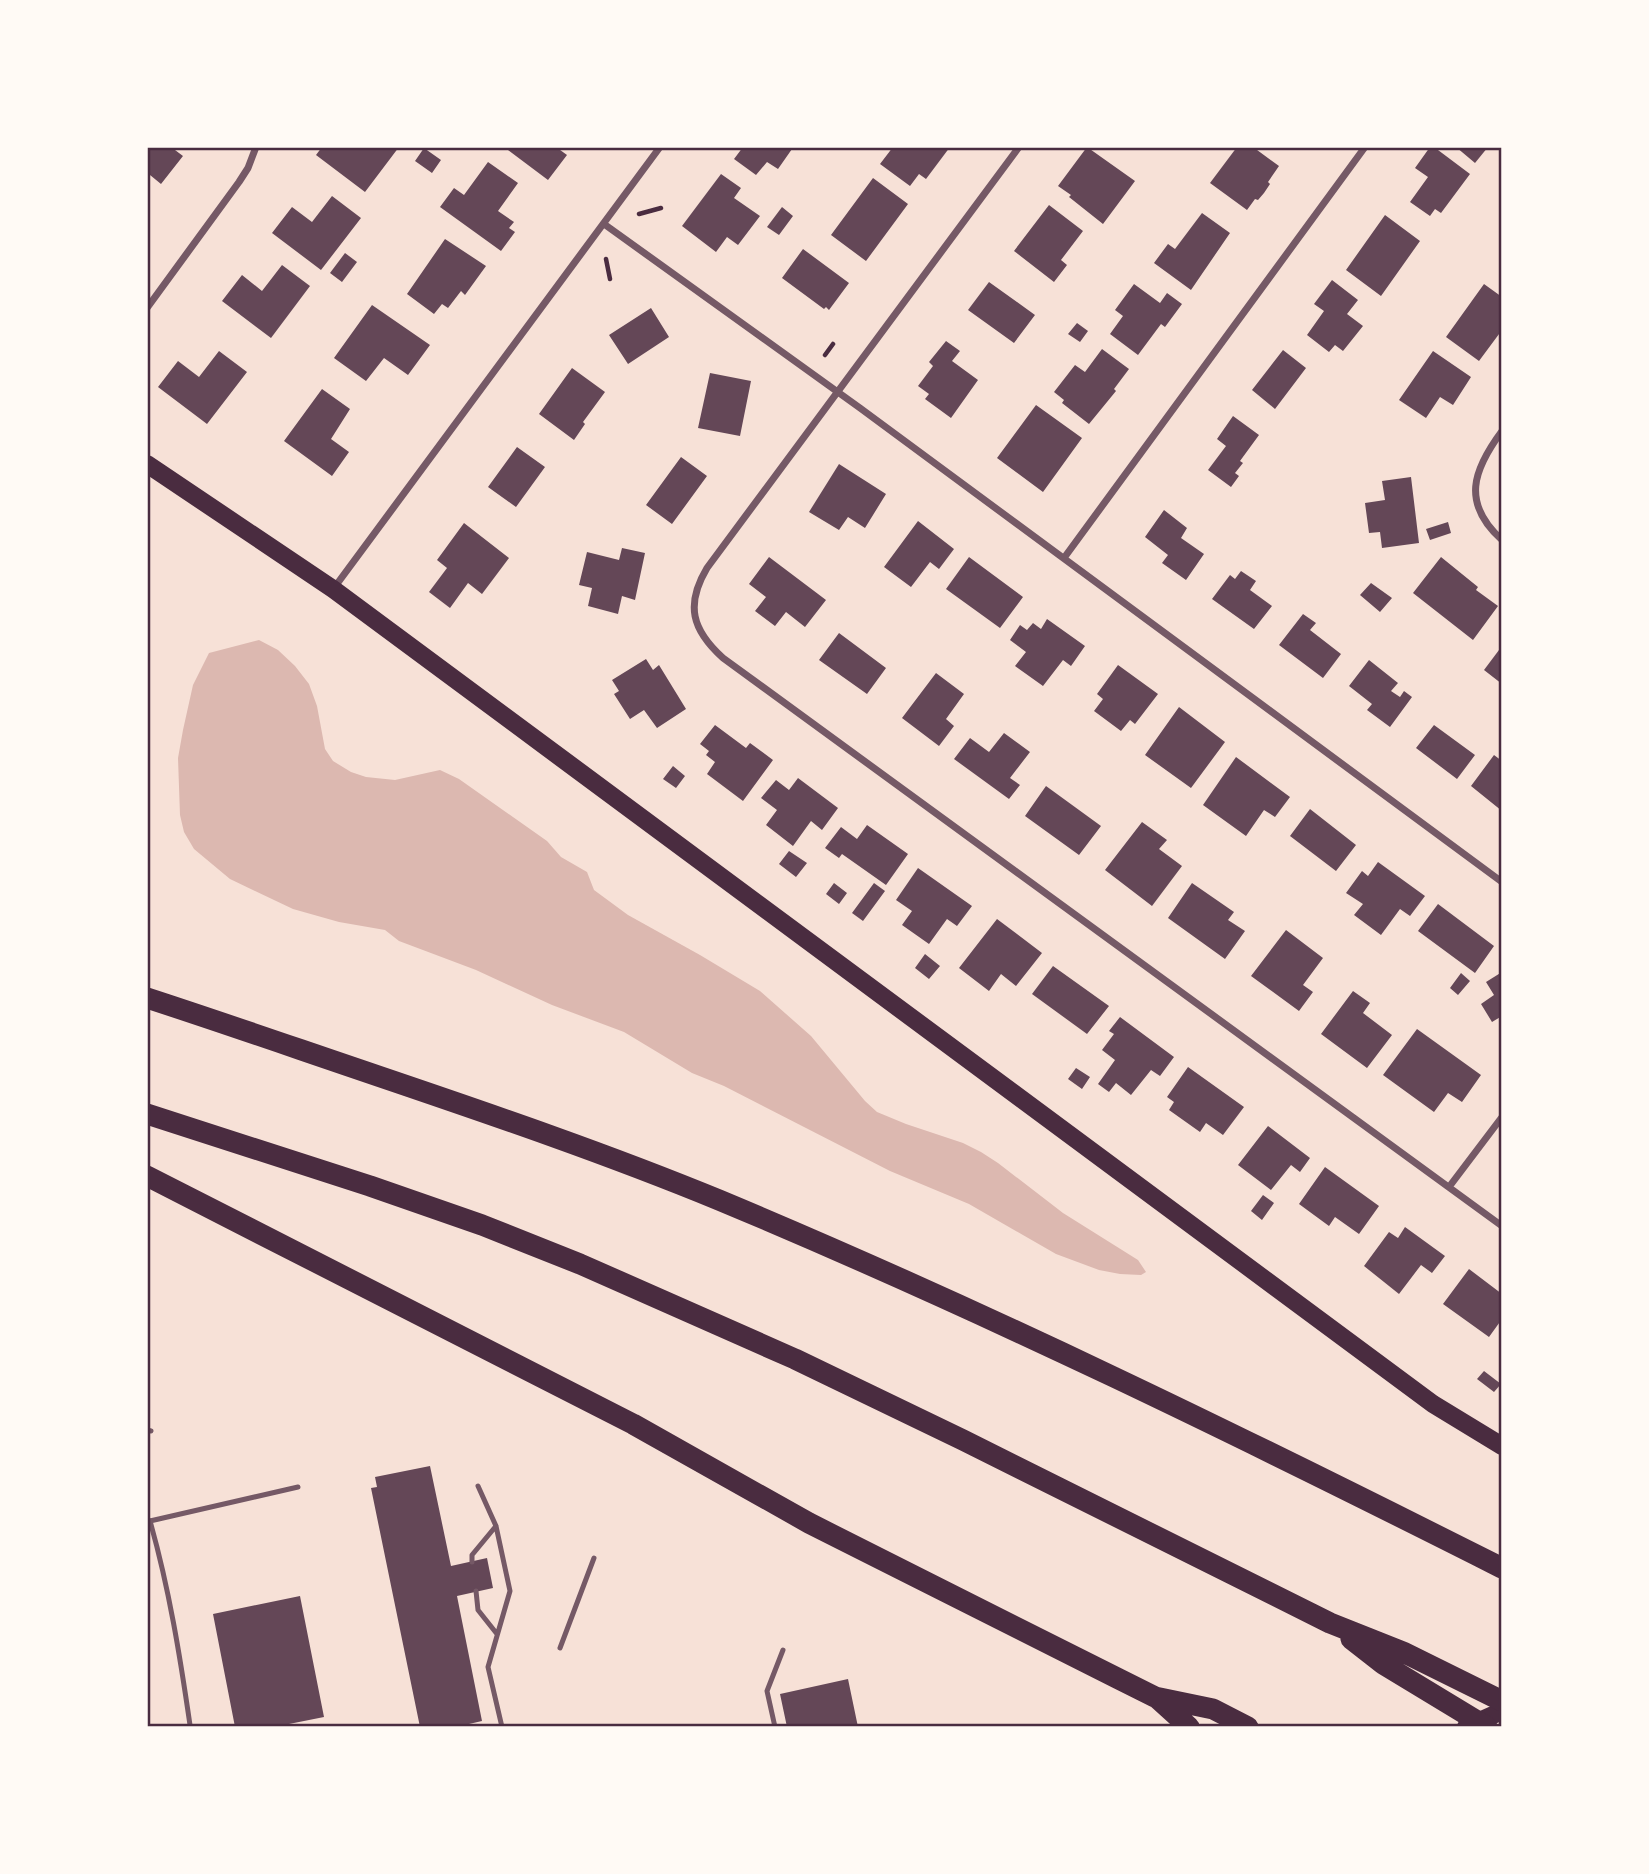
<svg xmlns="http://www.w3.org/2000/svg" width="1649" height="1874" font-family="Poppins,sans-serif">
  <rect width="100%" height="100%" fill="#f7e1d7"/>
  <!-- water -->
  <path fill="#dcb8b0" d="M 259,640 L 278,650 L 295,666 L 309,684 L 317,706 L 325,749 L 333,761 L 351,772 L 366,777 L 395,780 L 440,770 L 459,779 L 547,841 L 561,857 L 587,872 L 594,890 L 628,915 L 700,955 L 760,991 L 811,1036 L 865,1101 L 877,1112 L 906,1124 L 963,1143 L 981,1152 L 998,1163 L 1063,1213 L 1138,1260 L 1146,1272 L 1141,1275 L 1120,1274 L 1099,1270 L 1056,1254 L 969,1204 L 890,1171 L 724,1086 L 692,1073 L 624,1032 L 552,1005 L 476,970 L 399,941 L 385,930 L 339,922 L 293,909 L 230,879 L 194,849 L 184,832 L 180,815 L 178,758 L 183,730 L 193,685 L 209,653 Z"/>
  <!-- building -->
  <path fill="#644757" d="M 147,147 L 171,147 L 183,156 L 161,184 L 150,175 L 147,179 Z
    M 322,147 L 399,147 L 365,192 L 316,155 Z
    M 504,147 L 556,147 L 567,155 L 548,180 Z
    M 743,147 L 789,147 L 792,149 L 778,169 L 767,162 L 756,175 L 734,159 Z
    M 893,147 L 950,147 L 926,179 L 919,174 L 910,186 L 880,164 Z
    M 1087,147 L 1135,181 L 1103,224 L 1069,197 L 1071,195 L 1058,186 Z
    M 1237,147 L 1253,147 L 1279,166 L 1268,182 L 1270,184 L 1264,193 L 1258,200 L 1255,199 L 1247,210 L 1210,183 Z
    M 1430,147 L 1434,147 L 1470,174 L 1441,213 L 1435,209 L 1430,216 L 1410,202 L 1428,177 L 1415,168 Z
    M 1456,147 L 1488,147 L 1475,163 Z
    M 424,148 L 441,160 L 432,173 L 415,161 Z
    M 488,162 L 518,183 L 498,211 L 514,222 L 509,228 L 515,232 L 501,251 L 440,207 L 454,188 L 464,195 Z
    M 721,174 L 741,188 L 734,198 L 760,216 L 738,245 L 727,237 L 716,252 L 682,226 Z
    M 873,178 L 908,204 L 866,261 L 831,235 Z
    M 332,196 L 361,218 L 321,270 L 272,233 L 292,207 L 312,222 Z
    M 1049,205 L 1083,231 L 1061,260 L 1067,265 L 1054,282 L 1014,251 Z
    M 782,207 L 793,216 L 779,235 L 767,227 Z
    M 1202,213 L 1230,233 L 1191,290 L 1154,263 L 1168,244 L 1175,249 Z
    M 1385,215 L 1420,241 L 1381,296 L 1346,270 Z
    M 445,239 L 486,266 L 465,295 L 461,291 L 448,308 L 442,304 L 434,314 L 407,294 Z
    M 803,249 L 849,283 L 829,310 L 826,307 L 824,309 L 782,278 Z
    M 345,253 L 357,262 L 342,282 L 330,273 Z
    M 282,265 L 310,286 L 271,338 L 222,301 L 242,275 L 262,291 Z
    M 1332,280 L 1358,300 L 1347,314 L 1363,326 L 1343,351 L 1335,345 L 1329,352 L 1307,335 L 1324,311 L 1314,304 Z
    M 989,282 L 1035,315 L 1014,343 L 968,310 Z
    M 1134,284 L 1160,303 L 1167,293 L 1182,304 L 1165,327 L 1161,324 L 1138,355 L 1110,334 L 1123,316 L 1115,310 Z
    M 1484,284 L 1502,297 L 1502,330 L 1479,361 L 1446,337 Z
    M 372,305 L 430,345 L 408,375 L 384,358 L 366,381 L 334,358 Z
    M 651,308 L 669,337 L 628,364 L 609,335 Z
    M 1077,323 L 1088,331 L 1080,342 L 1068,334 Z
    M 946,341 L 960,351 L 952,361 L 978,380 L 951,418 L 925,399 L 929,394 L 918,386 L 933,366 L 929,362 Z
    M 1102,349 L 1129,369 L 1114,389 L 1116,391 L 1089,424 L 1062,403 L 1064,400 L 1054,392 L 1075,365 L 1085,372 Z
    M 1283,350 L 1306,368 L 1275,409 L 1252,390 Z
    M 219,351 L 247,372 L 207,424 L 158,387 L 178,361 L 199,377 Z
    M 1433,351 L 1471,377 L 1453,405 L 1440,397 L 1426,418 L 1399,400 Z
    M 572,368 L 605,392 L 583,422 L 585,424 L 574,440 L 539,414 Z
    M 710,373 L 751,381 L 740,436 L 698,428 Z
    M 322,389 L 350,409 L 331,439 L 349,452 L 332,476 L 284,441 Z
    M 1036,405 L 1082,438 L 1043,492 L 997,458 Z
    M 1233,416 L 1259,435 L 1240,461 L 1243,463 L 1235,473 L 1239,476 L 1231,487 L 1208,470 L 1226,446 L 1217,439 Z
    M 517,447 L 545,467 L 516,507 L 488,487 Z
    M 681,457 L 707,476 L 672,524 L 646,505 Z
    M 839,464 L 886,494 L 865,528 L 848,517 L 839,530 L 809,512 Z
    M 1411,477 L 1419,543 L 1382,548 L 1380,532 L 1369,533 L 1365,503 L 1385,500 L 1382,481 Z
    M 1164,510 L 1187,528 L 1181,538 L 1204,554 L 1186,580 L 1162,563 L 1168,555 L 1145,537 Z
    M 918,521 L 954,549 L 939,569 L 930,562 L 911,587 L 884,567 Z
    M 1448,522 L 1451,533 L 1430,540 L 1426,529 Z
    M 464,523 L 509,558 L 482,594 L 468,583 L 450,608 L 429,592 L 447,568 L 437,560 Z
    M 622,548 L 645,553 L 635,600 L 622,596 L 618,614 L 588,606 L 592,588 L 579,585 L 587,552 L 619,560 Z
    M 769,557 L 826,600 L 805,627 L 786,612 L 775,626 L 755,611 L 766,597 L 749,584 Z
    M 969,557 L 1023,597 L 1000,628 L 946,589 Z
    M 1441,557 L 1478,587 L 1476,590 L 1498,606 L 1473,640 L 1413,593 Z
    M 1241,571 L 1256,581 L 1250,590 L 1272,606 L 1254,629 L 1212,599 L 1230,575 L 1235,579 Z
    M 1371,583 L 1392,598 L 1380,612 L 1360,595 Z
    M 1303,614 L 1316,623 L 1310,630 L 1341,654 L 1323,678 L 1279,645 Z
    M 1047,619 L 1085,646 L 1071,666 L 1063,660 L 1043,686 L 1015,666 L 1026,652 L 1010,640 L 1020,625 L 1027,630 L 1033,623 L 1041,629 Z
    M 839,633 L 886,668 L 867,694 L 819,660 Z
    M 1502,646 L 1502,684 L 1484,670 Z
    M 646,659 L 653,670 L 659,665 L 686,709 L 657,728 L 644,710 L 630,719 L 614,694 L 619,691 L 612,680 Z
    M 1369,660 L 1398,683 L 1391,691 L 1400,697 L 1404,691 L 1412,697 L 1390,727 L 1367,710 L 1372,704 L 1349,686 Z
    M 1118,665 L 1158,694 L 1135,724 L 1130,720 L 1121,731 L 1094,711 L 1103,699 L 1097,694 Z
    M 936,673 L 964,694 L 946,719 L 954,726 L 939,746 L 902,718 Z
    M 1179,707 L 1225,742 L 1191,788 L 1145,755 Z
    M 715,725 L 746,748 L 750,743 L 773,760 L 743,801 L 707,774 L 715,762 L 706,755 L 709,751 L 700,744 Z
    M 1434,725 L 1475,755 L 1457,779 L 1416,748 Z
    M 1004,733 L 1030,752 L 1010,778 L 1020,785 L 1009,799 L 954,759 L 970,738 L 989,752 Z
    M 1494,755 L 1502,761 L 1502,811 L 1471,786 Z
    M 1236,757 L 1290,797 L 1275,817 L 1264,810 L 1246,836 L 1203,805 Z
    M 673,766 L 685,776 L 676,788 L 663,779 Z
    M 798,778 L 838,808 L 822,830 L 811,821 L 793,846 L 766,825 L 777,810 L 761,798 L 776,780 L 789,790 Z
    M 1046,786 L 1101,826 L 1079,855 L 1025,816 Z
    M 1310,809 L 1356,845 L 1336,871 L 1290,836 Z
    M 1142,822 L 1167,840 L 1159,849 L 1182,866 L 1152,906 L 1105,870 Z
    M 867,825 L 908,854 L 886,885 L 842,854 L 839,858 L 825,848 L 841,827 L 857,839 Z
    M 789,851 L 807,863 L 796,877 L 779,864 Z
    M 1378,862 L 1425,896 L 1410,916 L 1400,909 L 1381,935 L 1354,915 L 1363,904 L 1346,893 L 1362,871 L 1368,876 Z
    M 918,868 L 972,906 L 957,926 L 947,919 L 929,944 L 902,925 L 912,911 L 896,900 Z
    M 834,883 L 847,893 L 839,904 L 826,894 Z
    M 874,883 L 885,891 L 863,921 L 852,913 Z
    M 1192,883 L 1234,912 L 1228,920 L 1245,931 L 1225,959 L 1168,918 Z
    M 1438,904 L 1494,946 L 1475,973 L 1418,931 Z
    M 997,919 L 1042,953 L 1016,986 L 1001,974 L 989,991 L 959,968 Z
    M 1286,930 L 1323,958 L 1303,985 L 1313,992 L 1299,1011 L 1251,976 Z
    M 925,954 L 940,966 L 929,979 L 915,968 Z
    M 1053,966 L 1109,1006 L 1087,1034 L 1032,994 Z
    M 1502,972 L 1502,1016 L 1492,1022 L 1481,1004 L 1494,995 L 1486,982 Z
    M 1461,973 L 1470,981 L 1458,995 L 1450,988 Z
    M 1353,991 L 1370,1003 L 1363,1013 L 1392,1035 L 1367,1068 L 1321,1034 Z
    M 1120,1017 L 1174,1057 L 1160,1076 L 1151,1070 L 1131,1095 L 1116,1083 L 1109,1092 L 1098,1084 L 1115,1060 L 1102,1050 L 1114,1034 L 1109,1031 Z
    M 1417,1029 L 1481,1075 L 1462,1102 L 1448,1093 L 1434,1112 L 1383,1075 Z
    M 1188,1067 L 1244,1107 L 1223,1135 L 1206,1123 L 1200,1132 L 1169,1110 L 1174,1102 L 1167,1097 Z
    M 1076,1068 L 1090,1077 L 1082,1089 L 1068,1079 Z
    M 1268,1126 L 1310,1158 L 1300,1172 L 1291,1165 L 1271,1190 L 1238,1165 Z
    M 1325,1167 L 1379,1206 L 1359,1234 L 1335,1217 L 1329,1226 L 1299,1204 Z
    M 1263,1195 L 1274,1203 L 1262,1220 L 1251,1211 Z
    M 1405,1227 L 1445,1256 L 1432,1273 L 1421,1265 L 1399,1294 L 1364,1266 L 1389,1232 L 1398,1238 Z
    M 1469,1269 L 1502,1294 L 1502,1319 L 1489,1337 L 1443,1304 Z
    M 1484,1371 L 1501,1384 L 1494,1392 L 1477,1379 Z
    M 430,1466 L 451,1566 L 487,1558 L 493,1588 L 457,1596 L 482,1721 L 456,1727 L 420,1727 L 371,1488 L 377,1487 L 375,1477 Z
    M 300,1596 L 324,1717 L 274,1727 L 235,1727 L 213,1614 Z
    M 848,1679 L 858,1727 L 787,1727 L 780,1694 Z"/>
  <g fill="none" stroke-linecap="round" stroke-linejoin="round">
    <!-- path -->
    <path stroke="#4a2c40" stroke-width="4.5" d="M 639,214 L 661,208
      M 606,259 L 610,279
      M 825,355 L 833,344"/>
    <!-- service -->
    <path stroke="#755966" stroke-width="5" d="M 147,1430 L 151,1431
      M 478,1486 L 496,1526 L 510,1591 L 488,1667 L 502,1727
      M 147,1519 L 150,1521 C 169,1588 180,1656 190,1725 L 188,1727
      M 150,1521 L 298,1487
      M 472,1562 L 472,1555 L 496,1526
      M 476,1591 L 478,1610 L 497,1634
      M 560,1648 L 594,1558
      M 775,1727 L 767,1691 L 783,1650"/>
    <!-- minor -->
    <path stroke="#755966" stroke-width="7" d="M 1019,147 L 707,568 C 685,605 692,630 723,658 L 1502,1226
      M 604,224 L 860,408 L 1502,882
      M 147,308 L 239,182 L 248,168 L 256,147
      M 1502,431 C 1473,470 1461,503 1502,540
      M 1064,558 L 1365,147
      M 334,588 L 660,147
      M 1449,1187 L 1502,1117"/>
    <!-- primary -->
    <path stroke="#4a2c40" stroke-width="18" d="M 147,464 L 333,589 L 1433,1404 L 1502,1446
      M 1466,1727 L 1502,1711"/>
    <!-- motorway -->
    <path stroke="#4a2c40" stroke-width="21" d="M 147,998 C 224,1023 301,1050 378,1076 C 493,1115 607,1154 719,1200 C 985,1311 1244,1438 1502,1568
      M 147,1114 L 370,1186 L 482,1225 L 580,1264 L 795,1359 L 963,1440 L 1330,1623 L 1403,1652 L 1502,1701
      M 147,1176 L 633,1424 L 809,1523 L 1119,1679 L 1155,1697 L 1213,1709 L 1248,1727
      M 1351,1639 L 1383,1664 L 1487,1727
      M 1157,1698 L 1189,1727"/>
  </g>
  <!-- border -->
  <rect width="1649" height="1874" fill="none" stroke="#fffaf5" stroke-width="298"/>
  <rect x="149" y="149" width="1351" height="1576" fill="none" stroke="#4a2c40" stroke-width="2.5"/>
</svg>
